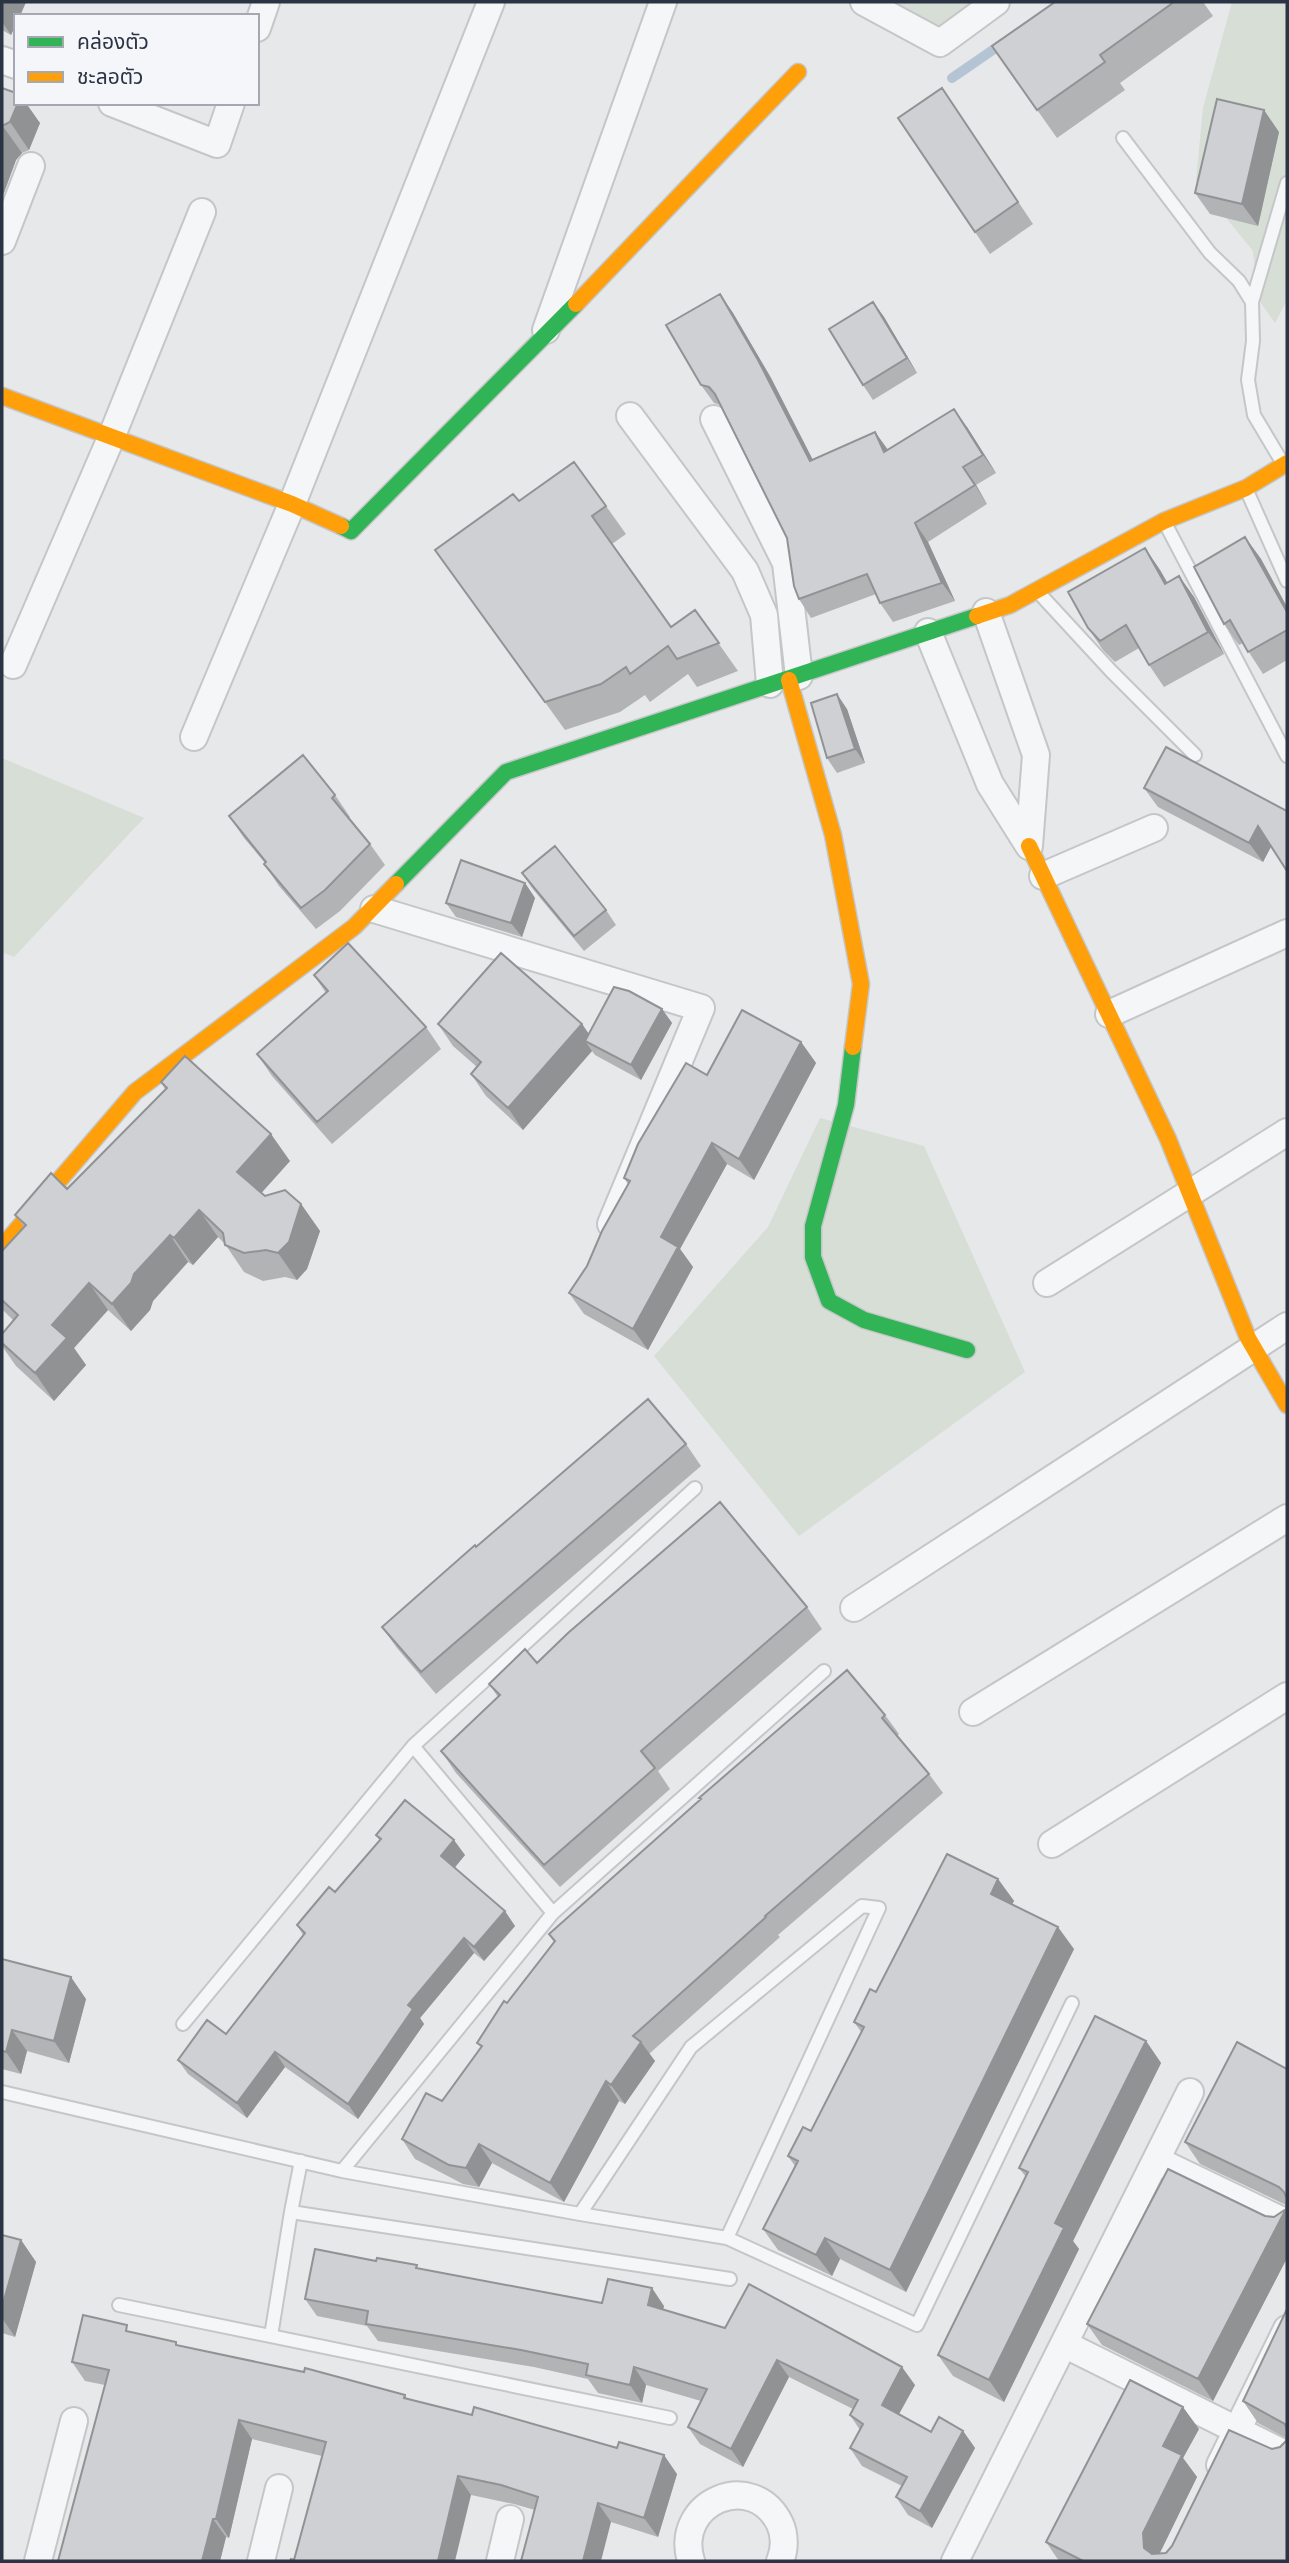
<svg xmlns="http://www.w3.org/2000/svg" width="1289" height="2563" font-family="'Roboto Condensed','Noto Sans Thai',sans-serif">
  <rect width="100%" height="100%" fill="#e6e8ea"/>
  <!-- green -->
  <path fill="#d6ded6" d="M 882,2 L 1002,2 L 932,30 Z
    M 1232,2 L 1287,2 L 1287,300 L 1275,323 L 1258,299 L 1253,251 L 1196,181 L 1203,108 Z
    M 2,758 L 144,818 L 14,957 L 2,952 Z
    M 820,1118 L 924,1146 L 1025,1372 L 799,1536 L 654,1356 L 768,1227 Z"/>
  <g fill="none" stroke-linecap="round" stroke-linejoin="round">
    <!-- stream -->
    <path stroke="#b4c4d5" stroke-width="10" d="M 952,78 L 1003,43"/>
    <!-- lane casing -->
    <g stroke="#c4c6c8" stroke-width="16">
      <path id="lane" d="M 1123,138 L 1210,253 L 1239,281 L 1252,302 L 1253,341 L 1248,380 L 1254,415 L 1282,462
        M 1252,302 L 1287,183
        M 1247,491 L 1287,581
        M 1165,523 L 1287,756
        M 1039,593 L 1111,671 L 1195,755
        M 553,1913 L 413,1746 L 695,1488
        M 183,2024 L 413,1746
        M 2,2092 L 342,2171 L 580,2214 L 727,2238 L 917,2325 L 1072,2003
        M 301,2161 L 291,2212 L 730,2279
        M 342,2171 L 553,1913 L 824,1671
        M 580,2214 L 691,2047 L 862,1906 L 879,1908 L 727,2238
        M 119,2305 L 670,2418
        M 271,2336 L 291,2212"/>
    </g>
    <!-- street casing -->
    <g stroke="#c4c6c8" stroke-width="30">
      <path id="street" d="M 864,2 L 940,43 L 996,2
        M 257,28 L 266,2
        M 2,60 L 16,65
        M 112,103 L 217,144 L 231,103
        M 2,241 L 31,166
        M 546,330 L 663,2
        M 630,416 L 745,571 L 764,615 L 770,684
        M 714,419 L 786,563 L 799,676
        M 928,632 L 990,784 L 1029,846 L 1036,755 L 986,612
        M 13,665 L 111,438 L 202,212
        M 194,737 L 292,504 L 491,2
        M 1043,876 L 1154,828
        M 374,909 L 701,1008 L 611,1224
        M 1109,1014 L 1287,933
        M 1047,1283 L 1287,1132
        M 854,1608 L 1287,1326
        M 973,1712 L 1287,1518
        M 1052,1844 L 1287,1696
        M 1156,2160 L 1287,2223
        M 1064,2344 L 1287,2455
        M 1220,2465 L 1287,2329
        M 38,2561 L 74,2421
        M 261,2561 L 279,2488
        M 500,2561 L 510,2519
        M 691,2561 C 673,2502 753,2468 780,2524 C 785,2535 785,2550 780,2561
        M 955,2561 L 1190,2092"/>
    </g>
    <!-- fast casing -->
    <g stroke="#c4c6c8" stroke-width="19">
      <path id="fast" d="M 341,526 L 351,531 L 576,304
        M 396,884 L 506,772 L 977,616
        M 853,1047 L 846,1105 L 813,1226 L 813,1257 L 829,1301 L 864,1320 L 967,1350"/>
    </g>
    <!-- slow casing -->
    <g stroke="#c4c6c8" stroke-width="19">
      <path id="slow" d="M 576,304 L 798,72
        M 2,396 L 292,504 L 341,526
        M 977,616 L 1010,605 L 1164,521 L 1246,488 L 1287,463
        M 789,680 L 833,835 L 861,984 L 853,1047
        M 1029,846 L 1168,1139 L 1248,1338 L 1287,1405
        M 2,1247 L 135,1092 L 354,927 L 396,884"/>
    </g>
    <!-- lane -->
    <use href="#lane" stroke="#f5f6f7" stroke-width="12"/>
    <!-- street -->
    <use href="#street" stroke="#f5f6f7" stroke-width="26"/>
    <!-- fast -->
    <use href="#fast" stroke="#30b455" stroke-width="16"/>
    <!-- slow -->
    <use href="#slow" stroke="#ff9f0a" stroke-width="16"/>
  </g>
  <!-- wall -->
  <path fill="#b1b3b5" d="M 2,2 L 26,2 L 11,35 L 2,30 Z
    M 1055,2 L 1203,2 L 1213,16 L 1120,83 L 1125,90 L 1057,138 L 992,46 Z
    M 2,88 L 40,123 L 29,150 L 22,153 L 16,160 L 2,198 Z
    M 942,88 L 1033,224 L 990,254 L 975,232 Z
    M 1279,132 L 1258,226 L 1210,214 L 1195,193 Z
    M 720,294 L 733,313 L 771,378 L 813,460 L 875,432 L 888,450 L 967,427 L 996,473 L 976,485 L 987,504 L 928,542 L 955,601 L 893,622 L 880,603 L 876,594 L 811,618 L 799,599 L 787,538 L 721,405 L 714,403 L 701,385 Z
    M 873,302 L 884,317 L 917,373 L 873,400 L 863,385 Z
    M 519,501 L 606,506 L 626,534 L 612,544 L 671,627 L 695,610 L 738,671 L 697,687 L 688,674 L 650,702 L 645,695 L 620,712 L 565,730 L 435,550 Z
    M 1245,537 L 1261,559 L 1287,607 L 1287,660 L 1263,674 L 1243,643 L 1239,645 L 1224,624 Z
    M 1145,548 L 1160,570 L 1167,582 L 1179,576 L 1194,597 L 1224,654 L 1164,687 L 1149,665 L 1139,648 L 1115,662 L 1103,650 L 1088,628 Z
    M 847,709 L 865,763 L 837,773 L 827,758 Z
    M 1144,788 L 1271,846 L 1263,862 L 1158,807 Z
    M 335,795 L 350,817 L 349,819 L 370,844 L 385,865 L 340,911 L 316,929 L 279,886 L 264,864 L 265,863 L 244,838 L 229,816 Z
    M 522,873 L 606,910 L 616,925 L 584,951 L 532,888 Z
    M 525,883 L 535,898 L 522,937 L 456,917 L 446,903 Z
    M 314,975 L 426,1027 L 441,1049 L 332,1144 L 272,1076 L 257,1054 L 326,993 Z
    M 662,1009 L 672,1023 L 641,1080 L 595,1055 L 592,1051 L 523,1130 L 486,1096 L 471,1074 L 477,1067 L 453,1046 L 438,1024 L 582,1024 L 589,1034 Z
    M 801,1042 L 816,1063 L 754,1180 L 727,1164 L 680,1249 L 693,1267 L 648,1350 L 584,1314 L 569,1293 L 587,1266 L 628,1184 L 624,1178 L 707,1075 Z
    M 161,1082 L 290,1161 L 261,1193 L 265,1196 L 301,1204 L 320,1231 L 307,1269 L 297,1280 L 285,1277 L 263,1281 L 244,1272 L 225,1244 L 218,1237 L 193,1265 L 188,1262 L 153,1301 L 150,1310 L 131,1331 L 108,1310 L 74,1348 L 86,1365 L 54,1401 L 16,1366 L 2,1346 L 2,1334 L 14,1321 L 2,1309 L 2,1251 L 24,1227 L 15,1215 L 67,1189 L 165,1089 Z
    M 686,1444 L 701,1466 L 436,1694 L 397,1648 L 382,1627 L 476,1547 Z
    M 807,1607 L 822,1629 L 658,1771 L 670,1789 L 560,1887 L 456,1773 L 441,1751 L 498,1697 L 489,1684 L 537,1663 Z
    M 885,1715 L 899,1734 L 897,1736 L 929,1774 L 943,1793 L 778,1935 L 780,1937 L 649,2054 L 655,2061 L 625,2104 L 619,2101 L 564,2202 L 492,2163 L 479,2187 L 463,2184 L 415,2159 L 402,2139 L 442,2101 L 481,2048 L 477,2043 L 554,1942 L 549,1934 Z
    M 376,1835 L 465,1855 L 454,1868 L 515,1926 L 484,1961 L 474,1953 L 420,2018 L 424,2024 L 358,2119 L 285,2067 L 247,2118 L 188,2074 L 178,2060 L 226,2034 L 303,1935 L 297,1925 L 335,1892 L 380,1841 Z
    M 998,1879 L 1014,1901 L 1012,1904 L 1074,1949 L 906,2292 L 840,2259 L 832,2276 L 778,2250 L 763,2229 L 795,2166 L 788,2156 L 811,2131 L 862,2033 L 854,2022 L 876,1992 Z
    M 2,1959 L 86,1999 L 69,2063 L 27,2051 L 21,2074 L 2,2069 Z
    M 1146,2041 L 1161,2063 L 1073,2241 L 1079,2249 L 1004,2402 L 953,2376 L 938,2355 L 1026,2177 L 1019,2168 Z
    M 1287,2069 L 1287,2258 L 1213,2401 L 1102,2345 L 1087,2324 L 1265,2216 L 1274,2217 L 1286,2209 L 1286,2205 L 1200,2164 L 1185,2142 Z
    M 2,2235 L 21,2240 L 36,2262 L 15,2337 L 2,2333 Z
    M 376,2261 L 602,2303 L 664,2306 L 663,2309 L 915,2385 L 899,2414 L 931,2432 L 963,2431 L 975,2448 L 932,2528 L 908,2515 L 896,2497 L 902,2486 L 862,2466 L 850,2448 L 860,2430 L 850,2415 L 853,2409 L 789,2377 L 743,2467 L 700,2444 L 688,2427 L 701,2401 L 646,2385 L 642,2403 L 598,2393 L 588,2379 L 534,2367 L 378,2341 L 367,2326 L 317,2316 L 305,2299 Z
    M 1287,2309 L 1287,2561 L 1059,2561 L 1046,2542 L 1199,2429 L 1183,2458 L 1197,2477 L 1159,2553 L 1166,2553 L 1272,2449 L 1280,2447 L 1286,2441 L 1286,2438 L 1258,2423 L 1243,2401 Z
    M 132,2332 L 179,2346 L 405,2395 L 407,2399 L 677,2474 L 658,2537 L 611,2522 L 535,2510 L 514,2504 L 471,2495 L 294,2560 L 322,2456 L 252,2439 L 229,2538 L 226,2537 L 220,2561 L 58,2561 L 105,2385 L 85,2381 L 72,2362 Z"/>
  <!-- shaded-wall -->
  <path fill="#909294" d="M 3,2 L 26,2 L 20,16 L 16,16 L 16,24 L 11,35 L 2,22 L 2,4 Z
    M 18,103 L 26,103 L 40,123 L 29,150 L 10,122 Z
    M 1264,110 L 1279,132 L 1258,226 L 1242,204 Z
    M 2,125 L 22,153 L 16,160 L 2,198 Z
    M 720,294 L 733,313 L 771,378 L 823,480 L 810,461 Z
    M 873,302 L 884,317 L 917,373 L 907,358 Z
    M 954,409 L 967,427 L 996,473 L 983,455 Z
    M 875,432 L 888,450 L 884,452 Z
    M 963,467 L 976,485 L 987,504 L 975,485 Z
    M 915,523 L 928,542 L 955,601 L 942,583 Z
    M 1245,537 L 1261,559 L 1287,607 L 1287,612 Z
    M 1145,548 L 1160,570 L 1180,605 L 1165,584 Z
    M 1179,576 L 1194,597 L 1224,654 L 1208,632 Z
    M 837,694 L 847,709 L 865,763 L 855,749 Z
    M 1258,826 L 1272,845 L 1263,862 L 1249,843 Z
    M 525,883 L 535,898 L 522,937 L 511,923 Z
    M 662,1009 L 672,1023 L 641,1080 L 631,1065 Z
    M 582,1024 L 597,1046 L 585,1041 L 592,1051 L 523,1130 L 508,1108 Z
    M 801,1042 L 816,1063 L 754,1180 L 739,1159 Z
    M 271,1134 L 290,1161 L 256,1199 L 237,1172 Z
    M 712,1143 L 727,1164 L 680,1249 L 693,1267 L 648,1350 L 633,1329 L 661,1237 Z
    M 301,1204 L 320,1231 L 307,1269 L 297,1280 L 278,1253 Z
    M 199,1210 L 218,1237 L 193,1265 L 174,1238 Z
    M 170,1235 L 188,1262 L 153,1301 L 150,1310 L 131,1331 L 112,1304 L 134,1274 Z
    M 89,1283 L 108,1310 L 74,1348 L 86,1365 L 54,1401 L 35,1373 L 52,1325 Z
    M 454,1840 L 465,1855 L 452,1871 L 441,1856 Z
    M 998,1879 L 1014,1901 L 1006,1915 L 991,1894 Z
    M 505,1911 L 515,1926 L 484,1961 L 474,1947 Z
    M 1058,1927 L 1074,1949 L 906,2292 L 890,2270 Z
    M 464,1938 L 474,1953 L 420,2018 L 424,2024 L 358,2119 L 348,2104 L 408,2005 Z
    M 71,1977 L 86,1999 L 69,2063 L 54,2041 Z
    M 12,2030 L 27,2051 L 21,2074 L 6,2052 Z
    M 1146,2041 L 1161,2063 L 1073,2241 L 1079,2249 L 1004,2402 L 989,2380 L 1055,2223 Z
    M 641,2042 L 655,2061 L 625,2104 L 611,2085 Z
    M 275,2052 L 285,2067 L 247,2118 L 237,2103 Z
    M 606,2081 L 619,2101 L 564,2202 L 550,2183 Z
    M 479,2144 L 492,2163 L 479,2187 L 466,2168 Z
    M 1287,2207 L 1287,2258 L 1213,2401 L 1198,2379 Z
    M 825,2238 L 840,2259 L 832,2276 L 816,2255 Z
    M 21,2240 L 36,2262 L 15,2337 L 2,2318 L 2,2307 Z
    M 652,2288 L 664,2306 L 660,2322 L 648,2305 Z
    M 777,2360 L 789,2377 L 743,2467 L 731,2449 Z
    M 634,2367 L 646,2385 L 642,2403 L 630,2385 Z
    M 902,2367 L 915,2385 L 894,2423 L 882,2405 Z
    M 1183,2407 L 1199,2429 L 1183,2458 L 1197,2477 L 1159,2555 L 1159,2561 L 1144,2548 L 1143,2533 L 1163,2446 Z
    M 239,2420 L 252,2439 L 229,2538 L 216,2519 Z
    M 963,2431 L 975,2448 L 932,2528 L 920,2511 Z
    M 664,2455 L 677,2474 L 658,2537 L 644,2518 Z
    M 458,2476 L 471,2495 L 455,2561 L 438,2561 Z
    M 598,2503 L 611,2522 L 601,2561 L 583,2561 Z
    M 213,2519 L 226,2537 L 220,2561 L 202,2561 Z"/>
  <!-- building -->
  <path fill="#ced0d3" stroke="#909294" stroke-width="2" d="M 1055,2 L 1174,2 L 1100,55 L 1105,62 L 1037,110 L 992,46 Z
    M 2,88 L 16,93 L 16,103 L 18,103 L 10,122 L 2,126 Z
    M 942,88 L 1018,202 L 975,232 L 898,118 Z
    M 1217,99 L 1264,110 L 1242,204 L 1195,193 Z
    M 720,294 L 758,360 L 810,461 L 875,432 L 884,452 L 954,409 L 983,455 L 963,467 L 975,485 L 915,523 L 942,583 L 880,603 L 867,574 L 799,599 L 794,586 L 787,538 L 715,394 L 709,387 L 701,385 L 666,325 Z
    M 873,302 L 907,358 L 863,385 L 829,329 Z
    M 574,462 L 606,506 L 592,516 L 671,627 L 695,610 L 719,643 L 677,659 L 668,646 L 630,674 L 626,667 L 601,684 L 545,702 L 435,550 L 513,494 L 519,501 Z
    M 1245,537 L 1287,612 L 1287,630 L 1248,652 L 1230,620 L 1224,624 L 1194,567 Z
    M 1145,548 L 1165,584 L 1179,576 L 1208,632 L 1149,665 L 1126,625 L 1100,641 L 1088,628 L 1068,592 Z
    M 837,694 L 855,749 L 827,758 L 811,703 Z
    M 1166,747 L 1287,811 L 1287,871 L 1258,826 L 1249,843 L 1144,788 Z
    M 303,755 L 335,795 L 332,798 L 370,844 L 325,890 L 301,908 L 264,864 L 266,862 L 229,816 Z
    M 555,846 L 606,910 L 574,936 L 522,873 Z
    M 461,860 L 525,883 L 511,923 L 446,903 Z
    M 348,943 L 426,1027 L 317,1122 L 257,1054 L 328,991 L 314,975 Z
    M 501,953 L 582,1024 L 508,1108 L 471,1074 L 481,1062 L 438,1024 Z
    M 614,987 L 629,991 L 662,1009 L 631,1065 L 585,1041 Z
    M 742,1010 L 801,1042 L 739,1159 L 712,1143 L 661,1237 L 678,1247 L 633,1329 L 569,1293 L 587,1266 L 602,1231 L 630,1181 L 624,1178 L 638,1144 L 686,1063 L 707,1075 Z
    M 185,1056 L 271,1134 L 237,1172 L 265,1196 L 285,1190 L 301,1204 L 289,1242 L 278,1253 L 266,1250 L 244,1253 L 225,1245 L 223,1233 L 199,1210 L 174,1238 L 170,1235 L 134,1274 L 131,1283 L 112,1304 L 89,1283 L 52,1325 L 67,1338 L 35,1373 L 2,1343 L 2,1334 L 18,1315 L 2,1300 L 2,1251 L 26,1225 L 15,1215 L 51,1173 L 67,1189 L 167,1088 L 161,1082 Z
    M 648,1399 L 686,1444 L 421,1672 L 382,1627 L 475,1545 L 476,1547 Z
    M 720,1502 L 807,1607 L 641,1751 L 655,1768 L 544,1865 L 441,1751 L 500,1695 L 489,1684 L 525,1649 L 537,1663 L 568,1633 Z
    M 847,1670 L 885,1715 L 882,1718 L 929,1774 L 765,1916 L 766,1917 L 633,2036 L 641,2042 L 611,2085 L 606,2081 L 550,2183 L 479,2144 L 466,2168 L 449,2165 L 402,2139 L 426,2093 L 442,2101 L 482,2046 L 477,2043 L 504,2001 L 507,2003 L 555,1941 L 549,1934 L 701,1799 L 699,1798 Z
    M 405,1800 L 454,1840 L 441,1856 L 505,1911 L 474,1947 L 464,1938 L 408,2005 L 413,2009 L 348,2104 L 275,2052 L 237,2103 L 178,2060 L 207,2020 L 226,2034 L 305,1933 L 297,1925 L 329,1887 L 335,1892 L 381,1839 L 376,1835 Z
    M 947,1854 L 998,1879 L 991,1894 L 1058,1927 L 890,2270 L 825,2238 L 816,2255 L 763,2229 L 798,2161 L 788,2156 L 803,2127 L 811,2131 L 864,2027 L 854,2022 L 870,1989 L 876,1992 Z
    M 2,1959 L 71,1977 L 54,2041 L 12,2030 L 6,2052 L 2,2051 Z
    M 1095,2016 L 1146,2041 L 1055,2223 L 1064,2228 L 989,2380 L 938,2355 L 1028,2172 L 1019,2168 Z
    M 1237,2042 L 1287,2069 L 1287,2199 L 1284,2192 L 1279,2187 L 1185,2142 Z
    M 1168,2169 L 1265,2216 L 1274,2217 L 1286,2209 L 1287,2200 L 1287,2207 L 1198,2379 L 1087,2324 Z
    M 2,2235 L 21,2240 L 2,2307 Z
    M 315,2249 L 376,2261 L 377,2258 L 417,2265 L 416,2268 L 602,2303 L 608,2279 L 652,2288 L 648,2305 L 725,2328 L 749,2284 L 902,2367 L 882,2405 L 931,2432 L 939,2417 L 963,2431 L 920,2511 L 896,2497 L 907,2477 L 850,2448 L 863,2424 L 850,2415 L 858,2400 L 777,2360 L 731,2449 L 688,2427 L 707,2389 L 634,2367 L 630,2385 L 586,2375 L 588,2364 L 521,2350 L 366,2324 L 368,2311 L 305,2299 Z
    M 1287,2309 L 1287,2431 L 1285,2424 L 1243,2401 Z
    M 83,2315 L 127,2325 L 126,2331 L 176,2342 L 176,2345 L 304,2372 L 305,2368 L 405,2395 L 404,2398 L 472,2415 L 474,2407 L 617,2448 L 619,2442 L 664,2455 L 644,2518 L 598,2503 L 583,2561 L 521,2561 L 538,2497 L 501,2485 L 458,2476 L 438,2561 L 290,2561 L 291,2559 L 294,2560 L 326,2442 L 239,2420 L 216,2519 L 213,2519 L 202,2561 L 58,2561 L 109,2370 L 72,2362 Z
    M 1130,2380 L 1183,2407 L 1163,2446 L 1182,2455 L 1143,2533 L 1144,2548 L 1152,2554 L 1166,2553 L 1172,2546 L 1229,2430 L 1272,2449 L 1280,2447 L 1286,2441 L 1287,2433 L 1287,2561 L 1083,2561 L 1046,2542 Z"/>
  <!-- border -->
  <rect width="1289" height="2563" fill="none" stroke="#2b3445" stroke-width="7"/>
  <!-- legend -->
  <rect x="14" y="14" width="245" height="91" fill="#f4f6f9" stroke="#a4a8b1" stroke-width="2"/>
  <rect x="28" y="37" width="35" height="10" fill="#30b455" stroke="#a4a8b1" stroke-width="2"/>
  <text x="77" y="49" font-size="21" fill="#2b3445">คล่องตัว</text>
  <rect x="28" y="72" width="35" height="10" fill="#ff9f0a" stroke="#a4a8b1" stroke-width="2"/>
  <text x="77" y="84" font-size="21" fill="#2b3445">ชะลอตัว</text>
</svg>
